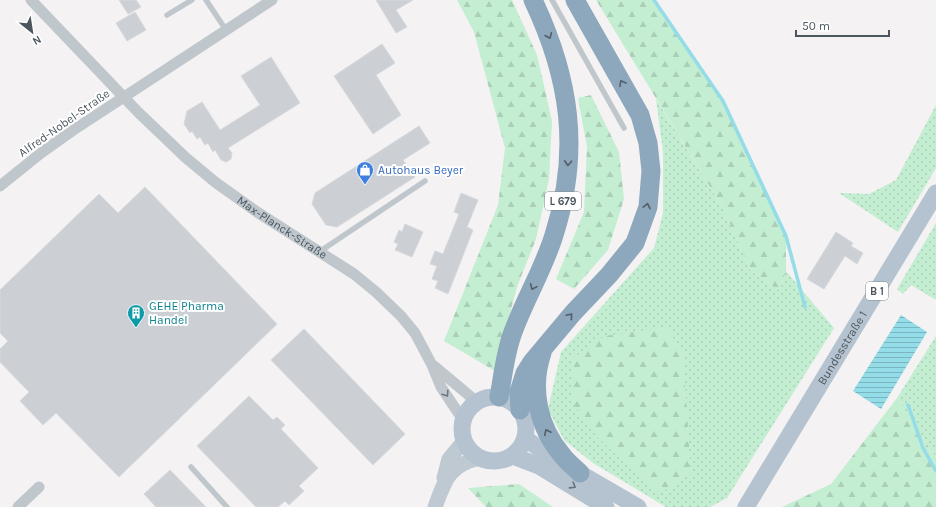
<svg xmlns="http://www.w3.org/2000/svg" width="936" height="507" font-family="Karla,sans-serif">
  <defs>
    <pattern id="grass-dots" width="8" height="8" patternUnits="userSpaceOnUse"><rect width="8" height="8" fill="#c4eed2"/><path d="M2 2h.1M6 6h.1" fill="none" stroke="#aaceb7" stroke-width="1.8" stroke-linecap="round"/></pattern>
    <pattern id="forest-firs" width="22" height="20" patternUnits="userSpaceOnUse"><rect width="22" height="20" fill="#c4eed2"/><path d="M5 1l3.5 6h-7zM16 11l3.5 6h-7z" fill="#aaceb7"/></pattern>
    <pattern id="water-rules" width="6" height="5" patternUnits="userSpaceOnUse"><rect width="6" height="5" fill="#94dce8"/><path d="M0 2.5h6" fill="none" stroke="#7bb5bf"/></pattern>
  </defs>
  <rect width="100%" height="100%" fill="#f4f2f2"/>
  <!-- grass -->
  <path fill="url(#grass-dots)" d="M 656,99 L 723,208 L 751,271 L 779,290 L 786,271 L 834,328 L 727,498 L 710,507 L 666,507 L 593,463 L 564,440 L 548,409 L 561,352 L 654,248 L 663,213 L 663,152 Z
    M 936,105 L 936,168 L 898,232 L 839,193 L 869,194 L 896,180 Z
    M 936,223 L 936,300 L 911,285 L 903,294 L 897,289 Z
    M 936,336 L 936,458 L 897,398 Z"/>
  <!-- forest -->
  <path fill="url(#forest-firs)" d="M 457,0 L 512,0 L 537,55 L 552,121 L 549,179 L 536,239 L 517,287 L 495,371 L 444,341 L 498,205 L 505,148 L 474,32 Z
    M 596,0 L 654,0 L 723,101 L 786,236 L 786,271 L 779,290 L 751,271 L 723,208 Z
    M 591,95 L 619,152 L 624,199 L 608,250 L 574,289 L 556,279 L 584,212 L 587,147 L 578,98 Z
    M 667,327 L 683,354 L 691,474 L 661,493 L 635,473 L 597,437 L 571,400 L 573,358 L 605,336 Z
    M 897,398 L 936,458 L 936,507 L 782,507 L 831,484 Z
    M 519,484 L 553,507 L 486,507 L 468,488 Z"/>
  <!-- water -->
  <path fill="url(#water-rules)" d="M 901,315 L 927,332 L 881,409 L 853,391 Z"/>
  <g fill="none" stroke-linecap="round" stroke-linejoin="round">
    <!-- stream -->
    <path stroke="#94dce8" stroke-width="3.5" d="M 654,0 L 723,101 L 786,236 L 805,307
      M 908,405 L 923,448 L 936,471"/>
  </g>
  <!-- building -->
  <path fill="#cccfd4" stroke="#d6d9dd" d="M 119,0 L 136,0 L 141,7 L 128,14 Z
    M 376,0 L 413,0 L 396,10 L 407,27 L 396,33 Z
    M 135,12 L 146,30 L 127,41 L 116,23 Z
    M 382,44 L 395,63 L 376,75 L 401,115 L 373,134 L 334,76 Z
    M 271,57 L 300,103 L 228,148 L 232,153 L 231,159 L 226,162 L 221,160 L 215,150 L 213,152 L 208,143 L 205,145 L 200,137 L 197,139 L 192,131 L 190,133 L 184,124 L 187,111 L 202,102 L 220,130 L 260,105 L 241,76 Z
    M 419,126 L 430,143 L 403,160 L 415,177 L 337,227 L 326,225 L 312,204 L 315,193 Z
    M 145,187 L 277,324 L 119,477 L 56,413 L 43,425 L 20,401 L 29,392 L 0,362 L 0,349 L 8,341 L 0,333 L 0,290 L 99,194 L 118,213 Z
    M 461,193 L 478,200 L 467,227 L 473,230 L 448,294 L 435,288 L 438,281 L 432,279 L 437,266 L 430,264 L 435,251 L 443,254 L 459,214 L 454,212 Z
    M 405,224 L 423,232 L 412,257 L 395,250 L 398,244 L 394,242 L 399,230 L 402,232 Z
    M 836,232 L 853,243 L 851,246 L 863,253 L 857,264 L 845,256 L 824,289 L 807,279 Z
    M 304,329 L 405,434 L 373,465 L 271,360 Z
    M 249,396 L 273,420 L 277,417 L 285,425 L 281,429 L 318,468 L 299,486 L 304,491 L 289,505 L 285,501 L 278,507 L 256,507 L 197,446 Z
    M 170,470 L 206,507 L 156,507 L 144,494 Z"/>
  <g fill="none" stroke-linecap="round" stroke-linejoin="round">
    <!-- lane -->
    <path stroke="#bfc7cd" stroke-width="5.5" d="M 206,0 L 226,30
      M 552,0 L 624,128
      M 167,15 L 192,0
      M 319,252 L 425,181
      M 191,467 L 227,507"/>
    <!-- street -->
    <g stroke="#bfc7cd" stroke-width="11">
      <path id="s1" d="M 31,0 L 138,112 L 185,157 L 215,182 L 257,212 L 354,274 L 376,292 L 401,316 L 415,333 L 432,365 L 441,387 L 463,420"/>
      <path d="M 0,186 L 41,153 L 72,131 L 272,0"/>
      <path d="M 434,366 L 477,402"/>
      <path d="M 18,507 L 39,487"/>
    </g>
    <!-- secondary -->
    <path stroke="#bfc9d2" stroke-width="15" d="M 444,478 L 449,459 L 464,441
      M 435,507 C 445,480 449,465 480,458"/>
    <!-- primary -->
    <g stroke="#b4c3cf" stroke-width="17">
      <circle cx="494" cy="429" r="32"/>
      <path d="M 525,438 L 545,453 L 638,507"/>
      <path d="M 513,456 L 539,466 L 606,507"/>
      <path id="s2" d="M 746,507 L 936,193"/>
    </g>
    <!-- highway -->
    <path stroke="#8da7bd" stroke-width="19" d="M 542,353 C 530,388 538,427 562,455 C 567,462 574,467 580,473
      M 499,397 C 503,376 505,353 513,332 C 525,299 544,268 554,235 C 581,151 570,78 533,0
      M 520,410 L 519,392 L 525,373 L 532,362 L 573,313 L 609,275 L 635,243 L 648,207 L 651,171 L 648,143 L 640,115 L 575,0"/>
  </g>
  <!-- one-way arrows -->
  <defs><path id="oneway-chevron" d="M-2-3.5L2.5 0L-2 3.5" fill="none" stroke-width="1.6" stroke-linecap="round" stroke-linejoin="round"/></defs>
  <g stroke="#525e68">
    <use href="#oneway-chevron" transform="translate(549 36) rotate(67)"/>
    <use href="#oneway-chevron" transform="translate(622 83) rotate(-119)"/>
    <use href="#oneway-chevron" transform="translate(568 163) rotate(93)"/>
    <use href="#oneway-chevron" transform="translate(647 206) rotate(-78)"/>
    <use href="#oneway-chevron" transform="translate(533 287) rotate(114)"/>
    <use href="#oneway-chevron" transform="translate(570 316) rotate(-49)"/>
    <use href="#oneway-chevron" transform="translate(547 432) rotate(-116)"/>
  </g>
  <use stroke="#6e7880" href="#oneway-chevron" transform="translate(446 394) rotate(57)"/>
  <use stroke="#65717b" href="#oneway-chevron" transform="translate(573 486) rotate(32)"/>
  <!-- icons -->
  <defs>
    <g id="shop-pin" transform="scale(0.9)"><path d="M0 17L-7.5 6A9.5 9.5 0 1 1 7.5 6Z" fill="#3f7fe0" stroke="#fff"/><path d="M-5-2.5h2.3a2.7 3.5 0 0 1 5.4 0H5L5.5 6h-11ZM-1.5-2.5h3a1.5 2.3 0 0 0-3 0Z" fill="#fff"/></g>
    <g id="building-pin" transform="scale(0.9)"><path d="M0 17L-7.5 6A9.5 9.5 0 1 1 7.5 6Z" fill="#0f9aa8" stroke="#fff"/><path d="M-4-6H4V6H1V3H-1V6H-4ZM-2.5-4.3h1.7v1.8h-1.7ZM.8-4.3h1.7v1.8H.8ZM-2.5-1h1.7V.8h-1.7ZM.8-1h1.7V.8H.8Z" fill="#fff"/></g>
  </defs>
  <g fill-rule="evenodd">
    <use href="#shop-pin" x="365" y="170"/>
    <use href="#building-pin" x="136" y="313"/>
  </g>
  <g text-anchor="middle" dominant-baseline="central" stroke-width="4" stroke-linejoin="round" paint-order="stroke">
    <!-- shield labels -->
    <g fill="#fff" stroke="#81898f" stroke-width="1">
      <rect x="545" y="192" width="36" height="18" rx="3"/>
      <rect x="866" y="282" width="22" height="18" rx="3"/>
    </g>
    <g font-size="11" font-weight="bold" fill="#4b565f">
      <text x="563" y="201">L 679</text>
      <text x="877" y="291">B 1</text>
    </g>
    <!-- street labels -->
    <g font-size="12" fill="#4b565f" stroke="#fff">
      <text transform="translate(64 123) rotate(-35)">Alfred-Nobel-Straße</text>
      <text stroke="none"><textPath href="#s1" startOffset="340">Max-Planck-Straße</textPath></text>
      <text stroke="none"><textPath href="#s2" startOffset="186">Bundesstraße 1</textPath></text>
    </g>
    <!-- shop labels -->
    <g font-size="12" fill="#366cbe" stroke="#fff" text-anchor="start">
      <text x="378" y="170">Autohaus Beyer</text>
    </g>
    <!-- culture labels -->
    <g font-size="12" fill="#0d838f" stroke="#fff" text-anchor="start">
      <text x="149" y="306">GEHE Pharma<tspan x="149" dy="14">Handel</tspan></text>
    </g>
  </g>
  <!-- north arrow -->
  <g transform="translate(32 32) rotate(150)" stroke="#ffffff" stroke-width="3" paint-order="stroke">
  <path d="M0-3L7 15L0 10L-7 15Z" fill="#4b565f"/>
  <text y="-6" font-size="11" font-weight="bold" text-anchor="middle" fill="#4b565f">N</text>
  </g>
  <!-- scale -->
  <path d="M796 30v6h93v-6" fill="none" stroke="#4b565f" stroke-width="2"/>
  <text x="802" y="30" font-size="12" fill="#4b565f" stroke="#ffffff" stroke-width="3" paint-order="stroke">50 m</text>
</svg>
